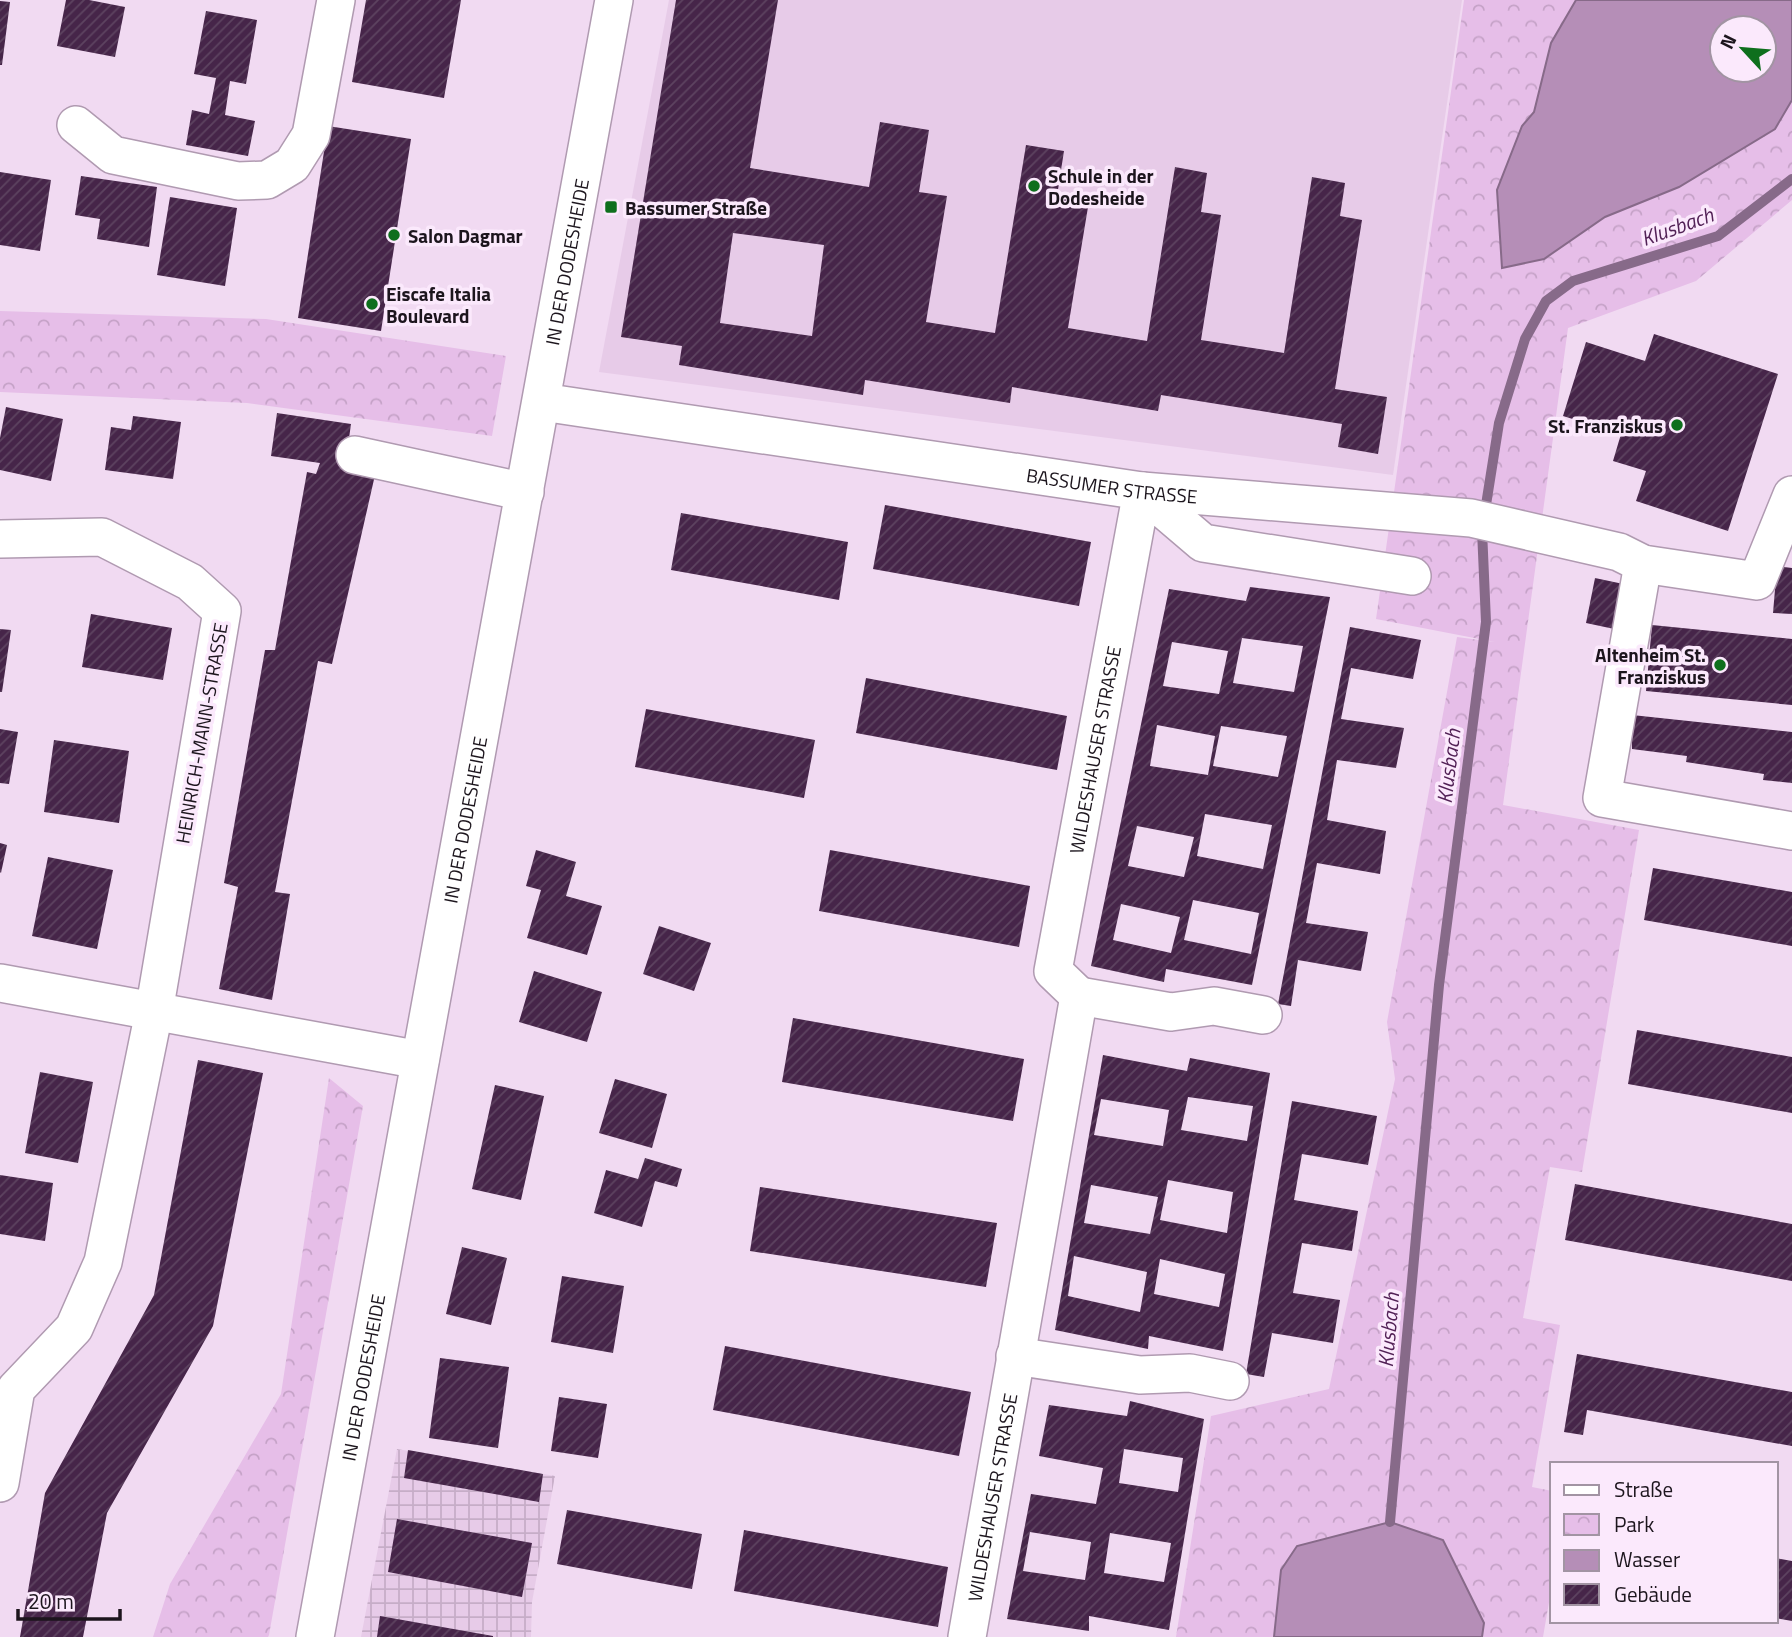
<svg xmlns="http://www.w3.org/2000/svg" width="1792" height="1637" font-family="'Titillium Web',sans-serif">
  <defs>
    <pattern id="industrial-grid" width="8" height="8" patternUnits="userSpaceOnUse" patternTransform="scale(1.75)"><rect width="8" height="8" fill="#e7cbe8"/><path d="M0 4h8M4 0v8" fill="none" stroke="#c6adc7"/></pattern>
    <pattern id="park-crowns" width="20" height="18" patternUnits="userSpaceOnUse" patternTransform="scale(1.75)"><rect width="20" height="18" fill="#e6bee8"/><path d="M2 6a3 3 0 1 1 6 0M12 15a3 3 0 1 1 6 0" fill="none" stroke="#c5a2c7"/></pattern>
    <pattern id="building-hatch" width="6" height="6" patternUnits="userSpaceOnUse" patternTransform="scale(1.75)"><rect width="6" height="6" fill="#462549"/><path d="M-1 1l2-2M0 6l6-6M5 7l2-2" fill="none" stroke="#5d4360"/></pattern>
  </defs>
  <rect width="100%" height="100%" fill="#f1daf2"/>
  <!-- built -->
  <path fill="#e7cbe8" d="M 669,0 L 1462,0 L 1393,475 L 599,372 Z"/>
  <!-- industrial -->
  <path fill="url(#industrial-grid)" d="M 397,1449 L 555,1476 L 532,1602 L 531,1637 L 361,1637 Z"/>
  <!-- park -->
  <path fill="url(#park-crowns)" fill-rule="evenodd" d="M 1464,0 L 1792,0 L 1792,200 L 1696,281 L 1568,328 L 1503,805 L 1639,830 L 1582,1172 L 1550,1167 L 1523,1318 L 1560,1325 L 1532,1487 L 1552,1491 L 1552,1585 L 1543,1637 L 1176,1637 L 1211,1416 L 1329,1389 L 1395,1079 L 1387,1022 L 1457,637 L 1495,642 L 1376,619 ZM 1722,28 L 1764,28 L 1764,70 L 1722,70 Z
    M 0,311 L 266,319 L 506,356 L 492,436 L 247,403 L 0,392 Z
    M 329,1078 L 363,1106 L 269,1635 L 268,1637 L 153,1637 L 170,1584 L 281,1394 Z"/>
  <!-- water -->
  <path fill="#b58eb7" stroke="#876a89" stroke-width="2" fill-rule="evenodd" d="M 1576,0 L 1792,0 L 1792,100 L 1775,129 L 1679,187 L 1605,217 L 1544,259 L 1502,268 L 1497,190 L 1522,126 L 1534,112 L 1551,43 ZM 1722,28 L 1764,28 L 1764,70 L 1722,70 Z
    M 1390,1522 L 1443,1540 L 1484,1623 L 1482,1637 L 1274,1637 L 1281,1570 L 1297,1546 Z"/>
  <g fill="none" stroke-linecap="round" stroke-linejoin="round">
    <!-- stream -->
    <path stroke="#876a89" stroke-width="10" d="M 1390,1522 L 1439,985 L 1486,622 L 1482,530 L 1499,423 L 1525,339 L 1546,301 L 1573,281 L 1718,236 L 1792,179"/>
  </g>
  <!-- building -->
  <path fill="url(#building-hatch)" fill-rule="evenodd" d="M 66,0 L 89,0 L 125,7 L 115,57 L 57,46 Z
    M 366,0 L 461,0 L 444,98 L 352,82 Z
    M 676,0 L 778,0 L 750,168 L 869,187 L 880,122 L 929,130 L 919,192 L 947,196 L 926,322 L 995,333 L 1026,145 L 1064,151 L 1057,196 L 1089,201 L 1068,328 L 1147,341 L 1175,167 L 1207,173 L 1201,212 L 1221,215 L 1201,340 L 1284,353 L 1312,177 L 1345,183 L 1340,216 L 1362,220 L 1335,389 L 1387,397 L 1378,454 L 1338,447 L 1342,424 L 1161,395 L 1158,411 L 1012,387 L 1010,403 L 865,380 L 863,395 L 679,365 L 682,346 L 621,337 ZM 733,233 L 824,245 L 812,336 L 720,323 Z
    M 0,1 L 10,2 L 2,65 L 0,65 Z
    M 206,11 L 257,20 L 246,84 L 230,81 L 225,115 L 255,121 L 248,156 L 186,145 L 192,110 L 209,114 L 216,78 L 194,74 Z
    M 328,126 L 411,139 L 381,331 L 298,318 Z
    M 0,172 L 51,180 L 40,251 L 0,245 Z
    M 81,176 L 157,187 L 149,247 L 97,239 L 100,219 L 75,215 Z
    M 170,197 L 237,208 L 225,286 L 157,275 Z
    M 1654,334 L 1778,374 L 1728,531 L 1636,501 L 1646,471 L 1613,461 L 1621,434 L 1563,416 L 1586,342 L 1645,361 Z
    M 6,407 L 63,419 L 51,481 L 0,470 L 0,438 Z
    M 277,413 L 351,424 L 345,467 L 375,475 L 332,664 L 318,661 L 275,892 L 290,894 L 272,1000 L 219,989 L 238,887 L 224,883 L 265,650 L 275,650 L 307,472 L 316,474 L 320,463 L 271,456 Z
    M 133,416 L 181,422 L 173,479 L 105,470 L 111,427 L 131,430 Z
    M 885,505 L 1091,542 L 1079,606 L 873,569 Z
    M 681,513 L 848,542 L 839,600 L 671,570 Z
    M 1777,566 L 1792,568 L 1792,614 L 1773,613 Z
    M 1595,578 L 1628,585 L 1619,630 L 1586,623 Z
    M 1250,587 L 1330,597 L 1252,985 L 1166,969 L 1164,982 L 1091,966 L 1169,589 L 1246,601 ZM 1242,638 L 1303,646 L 1294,692 L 1233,683 ZM 1172,642 L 1228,651 L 1219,694 L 1163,686 ZM 1157,725 L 1215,736 L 1208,775 L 1150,766 ZM 1221,726 L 1287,736 L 1278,777 L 1213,766 ZM 1205,814 L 1272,825 L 1263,869 L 1197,856 ZM 1137,826 L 1194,837 L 1184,877 L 1128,866 ZM 1193,900 L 1259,913 L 1251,954 L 1184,940 ZM 1121,904 L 1180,917 L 1171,953 L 1113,940 Z
    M 91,614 L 172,628 L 163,680 L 82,667 Z
    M 1652,625 L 1792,639 L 1792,705 L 1646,691 Z
    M 1350,627 L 1421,640 L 1413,679 L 1351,668 L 1341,719 L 1404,728 L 1396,768 L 1337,760 L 1327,820 L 1386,831 L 1380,874 L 1317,863 L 1306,923 L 1368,932 L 1361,971 L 1298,960 L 1291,1006 L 1278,1004 Z
    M 0,629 L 11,630 L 2,692 L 0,692 Z
    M 866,678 L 1067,716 L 1057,770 L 856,733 Z
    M 646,709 L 815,740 L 804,798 L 635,767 Z
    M 1632,715 L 1792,732 L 1792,783 L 1763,780 L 1764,774 L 1686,762 L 1687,756 L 1632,749 Z
    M 0,729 L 18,732 L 9,784 L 0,783 Z
    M 54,740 L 129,751 L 119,823 L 44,812 Z
    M 0,843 L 7,845 L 1,873 L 0,872 Z
    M 536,850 L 576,862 L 566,896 L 602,906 L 587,955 L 527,938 L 541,890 L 526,886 Z
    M 830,850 L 1030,886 L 1019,947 L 819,911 Z
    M 48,857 L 113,870 L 97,949 L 32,936 Z
    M 1653,868 L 1792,892 L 1792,946 L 1644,920 Z
    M 659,926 L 711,943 L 694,991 L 643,974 Z
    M 534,971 L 602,992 L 587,1042 L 519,1022 Z
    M 793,1018 L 1024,1059 L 1013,1121 L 782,1082 Z
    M 1637,1030 L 1792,1057 L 1792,1113 L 1628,1084 Z
    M 1103,1055 L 1187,1071 L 1190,1058 L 1270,1073 L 1223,1351 L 1149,1336 L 1148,1349 L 1055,1330 ZM 1188,1097 L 1253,1106 L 1247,1141 L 1181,1130 ZM 1101,1099 L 1169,1110 L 1163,1146 L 1094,1135 ZM 1168,1180 L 1233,1192 L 1227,1233 L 1160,1220 ZM 1091,1185 L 1158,1197 L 1150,1234 L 1084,1223 ZM 1074,1256 L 1147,1272 L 1140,1312 L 1068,1296 ZM 1160,1259 L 1225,1274 L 1219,1307 L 1154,1294 Z
    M 198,1060 L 263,1073 L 213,1326 L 107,1513 L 83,1637 L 20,1637 L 45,1493 L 154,1295 Z
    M 40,1072 L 93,1082 L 78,1163 L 25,1153 Z
    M 615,1079 L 667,1094 L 652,1148 L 599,1133 Z
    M 495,1085 L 544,1096 L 521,1200 L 472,1189 Z
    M 1292,1101 L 1377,1116 L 1368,1165 L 1302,1154 L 1294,1200 L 1358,1211 L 1352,1251 L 1302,1243 L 1293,1293 L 1340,1300 L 1333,1343 L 1272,1333 L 1264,1377 L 1246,1374 Z
    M 645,1158 L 682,1169 L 677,1187 L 655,1181 L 642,1227 L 594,1213 L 606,1170 L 638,1179 Z
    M 0,1175 L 53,1183 L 45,1241 L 0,1234 Z
    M 1575,1184 L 1792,1224 L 1792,1281 L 1565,1240 Z
    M 760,1187 L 997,1223 L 986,1287 L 750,1251 Z
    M 462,1247 L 507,1258 L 491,1325 L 446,1314 Z
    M 562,1276 L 624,1286 L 613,1353 L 551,1342 Z
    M 725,1346 L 971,1392 L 959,1456 L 713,1410 Z
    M 1577,1354 L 1792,1392 L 1792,1446 L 1587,1410 L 1583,1435 L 1564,1432 Z
    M 440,1358 L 509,1367 L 498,1448 L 429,1438 Z
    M 559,1397 L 607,1404 L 598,1458 L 551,1451 Z
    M 1130,1401 L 1204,1419 L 1169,1630 L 1089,1616 L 1089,1631 L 1007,1619 L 1031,1494 L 1096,1504 L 1103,1468 L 1039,1456 L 1049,1405 L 1127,1416 ZM 1124,1449 L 1183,1458 L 1178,1492 L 1119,1483 ZM 1030,1532 L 1091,1542 L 1085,1580 L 1023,1571 ZM 1110,1533 L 1171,1543 L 1164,1582 L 1104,1573 Z
    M 408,1450 L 543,1474 L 539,1502 L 404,1478 Z
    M 567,1510 L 702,1534 L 692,1589 L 557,1564 Z
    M 397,1519 L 532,1543 L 522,1597 L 388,1572 Z
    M 744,1530 L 948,1567 L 938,1627 L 734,1591 Z
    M 1776,1558 L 1792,1561 L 1792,1621 L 1776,1618 Z
    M 380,1616 L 493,1636 L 493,1637 L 377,1637 Z"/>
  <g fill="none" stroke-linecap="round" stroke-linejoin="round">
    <!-- minor casing -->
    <g stroke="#b09ab1" stroke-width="40">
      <g id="minor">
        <path d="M 76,125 L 113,155 L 238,181 L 267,180 L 292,165 L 311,135 L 336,0"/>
        <path id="s1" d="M 542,402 L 1142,491 L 1471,518 L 1619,552 L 1643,564 L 1757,581 L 1792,495"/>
        <path d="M 355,455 L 525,492"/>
        <path d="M 0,539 L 102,537 L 190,582 L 222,611 L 154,1012 L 103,1262 L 74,1328 L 16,1389 L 0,1483"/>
        <path d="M 1643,564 L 1602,798 L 1792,831"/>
        <path d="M 0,983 L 420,1060"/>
        <path d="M 1079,996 L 1171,1012 L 1214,1006 L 1263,1015"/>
        <path d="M 1015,1356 L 1140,1375 L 1190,1373 L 1230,1381"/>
        <path id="s2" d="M 315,1637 L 614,0"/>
        <path id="s3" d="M 967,1637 L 1079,996 L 1053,971 L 1142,491 L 1203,543 L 1412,576"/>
      </g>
    </g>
    <!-- minor -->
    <use href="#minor" stroke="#fff" stroke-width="37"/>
  </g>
  <!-- markers -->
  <g fill="#0e6f1d" stroke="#fbe9fc" stroke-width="2.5">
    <circle cx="1034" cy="186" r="7"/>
    <rect x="604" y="200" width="14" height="14" rx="3.5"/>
    <circle cx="394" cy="235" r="7"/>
    <circle cx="372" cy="304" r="7"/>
    <circle cx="1677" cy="425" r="7"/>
    <circle cx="1720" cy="665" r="7"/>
  </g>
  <g text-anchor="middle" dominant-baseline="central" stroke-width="7" stroke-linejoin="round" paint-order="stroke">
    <!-- poi labels -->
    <g font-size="19" font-weight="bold" fill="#1c151d" stroke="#fbe9fc" text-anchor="start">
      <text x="1048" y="175">Schule in der<tspan x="1048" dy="22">Dodesheide</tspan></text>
      <text x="625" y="207">Bassumer Straße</text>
      <text x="408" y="235">Salon Dagmar</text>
      <text x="386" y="293">Eiscafe Italia<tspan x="386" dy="22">Boulevard</tspan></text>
      <text x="1663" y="425" text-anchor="end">St. Franziskus</text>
      <text x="1706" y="654" text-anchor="end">Altenheim St.<tspan x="1706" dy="22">Franziskus</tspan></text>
    </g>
    <!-- street labels -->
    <g font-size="19" fill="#1c151d" stroke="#fbe9fc">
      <text stroke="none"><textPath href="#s2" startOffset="1398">IN DER DODESHEIDE</textPath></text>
      <text stroke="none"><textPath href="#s1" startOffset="576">BASSUMER STRASSE</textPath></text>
      <text transform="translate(201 733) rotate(-80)">HEINRICH-MANN-STRASSE</text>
      <text stroke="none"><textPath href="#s3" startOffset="912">WILDESHAUSER STRASSE</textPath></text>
      <text stroke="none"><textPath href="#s2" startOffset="831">IN DER DODESHEIDE</textPath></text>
      <text stroke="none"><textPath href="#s2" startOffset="264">IN DER DODESHEIDE</textPath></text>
      <text stroke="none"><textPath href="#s3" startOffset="142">WILDESHAUSER STRASSE</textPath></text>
    </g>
    <!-- water labels -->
    <g font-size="21" font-style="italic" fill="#522156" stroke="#fbe9fc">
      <text transform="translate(1677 226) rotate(-20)">Klusbach</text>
      <text transform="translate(1448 766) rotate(-83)">Klusbach</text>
      <text transform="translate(1388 1330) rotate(-85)">Klusbach</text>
    </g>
  </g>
  <!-- legend -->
  <rect x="1550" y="1462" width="228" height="161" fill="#fbe9fc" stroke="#a294a3" stroke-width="2"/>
  <rect x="1564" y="1485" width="35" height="10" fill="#ffffff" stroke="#a294a3" stroke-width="2"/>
  <text x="1614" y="1497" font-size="21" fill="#1c151d">Straße</text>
  <rect x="1564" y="1514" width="35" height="21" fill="url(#park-crowns)" stroke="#a294a3" stroke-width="2"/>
  <text x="1614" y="1532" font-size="21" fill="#1c151d">Park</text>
  <rect x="1564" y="1550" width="35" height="21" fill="#b58eb7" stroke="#a294a3" stroke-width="2"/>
  <text x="1614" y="1567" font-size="21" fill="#1c151d">Wasser</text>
  <rect x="1564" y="1584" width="35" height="21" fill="url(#building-hatch)" stroke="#a294a3" stroke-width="2"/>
  <text x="1614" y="1602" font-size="21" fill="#1c151d">Gebäude</text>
  <!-- north arrow -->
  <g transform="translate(1743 49) rotate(296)"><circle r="33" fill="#fbe9fc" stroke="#a294a3" stroke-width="2"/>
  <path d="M0-5L12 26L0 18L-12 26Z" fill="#0e6f1d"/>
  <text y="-10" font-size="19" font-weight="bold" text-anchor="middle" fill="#1c151d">N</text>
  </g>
  <!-- scale -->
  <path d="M18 1609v10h102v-10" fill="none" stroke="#1c151d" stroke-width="3.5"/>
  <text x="28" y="1609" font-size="21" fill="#1c151d" stroke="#fbe9fc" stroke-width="5" paint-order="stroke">20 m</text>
</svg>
